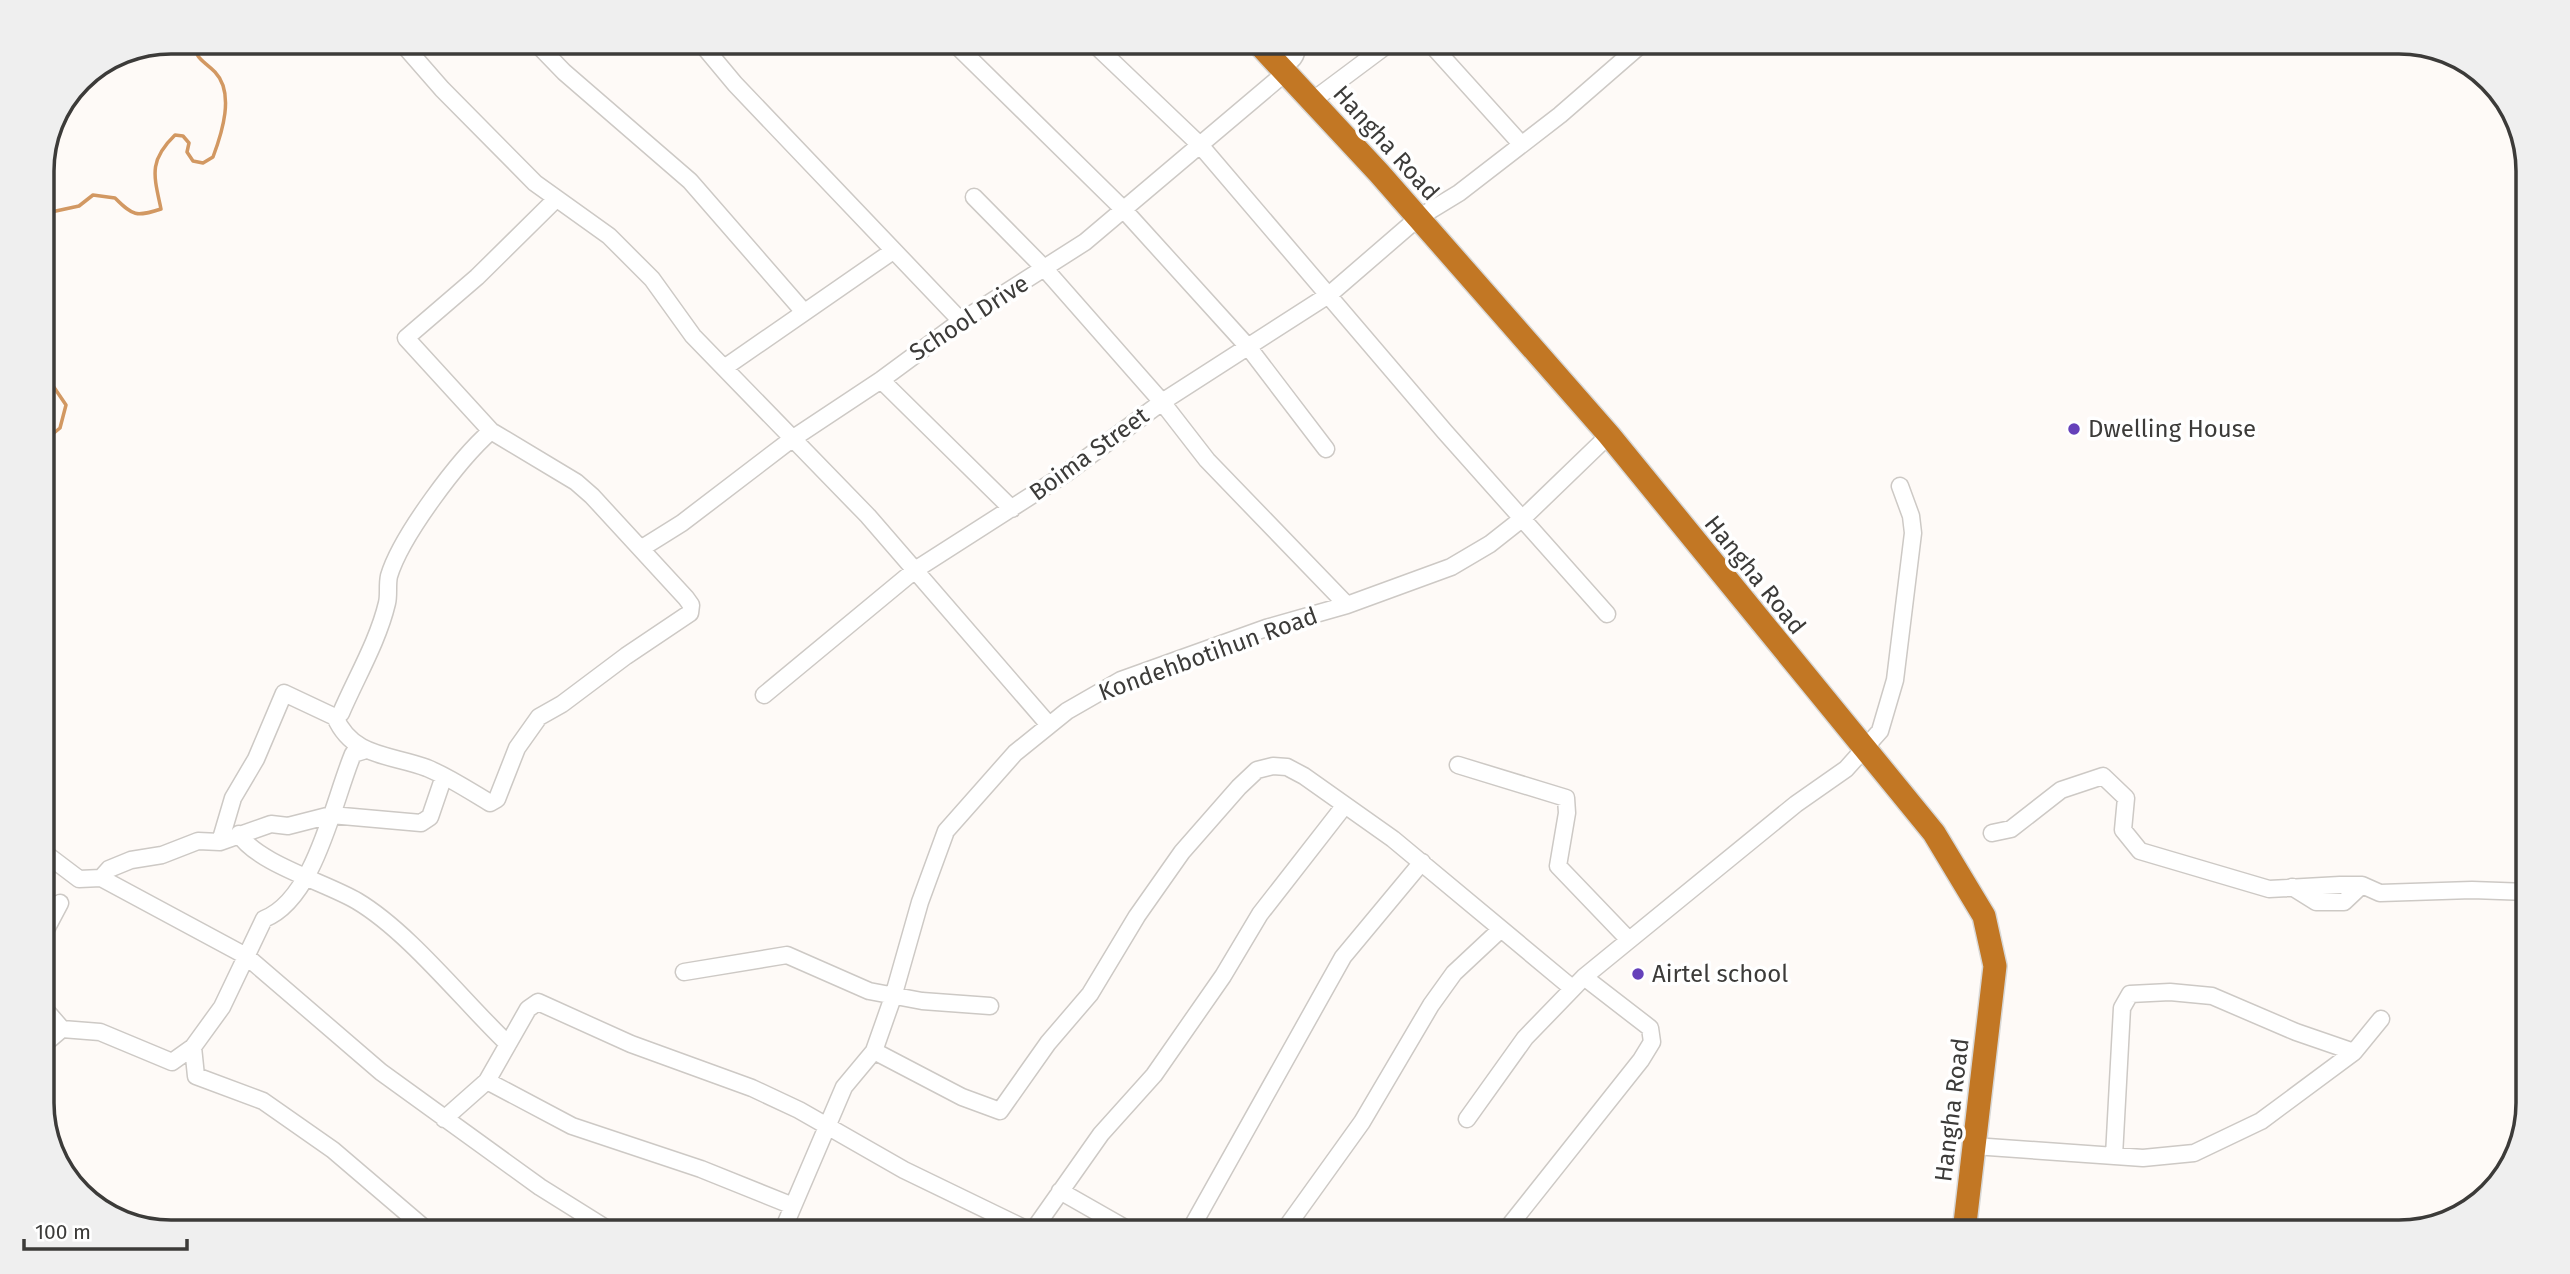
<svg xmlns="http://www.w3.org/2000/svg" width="2570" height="1274" font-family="'Fira Sans',sans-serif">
  <rect width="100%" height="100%" fill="#fefaf7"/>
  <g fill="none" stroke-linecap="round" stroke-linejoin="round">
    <!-- stream -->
    <path stroke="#d29862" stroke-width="3.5" d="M 117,55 L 123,51
      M 42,214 L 79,206 L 93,195 L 115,198 C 133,216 136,217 161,209 C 154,176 148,161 175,135 L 183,136 L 189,143 L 187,152 L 193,161 L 203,163 L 213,157 C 222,133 235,93 215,72 C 202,59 197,61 193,42
      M 42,350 L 45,374 L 66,405 L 60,428 L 49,437 L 42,437"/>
    <!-- minor casing -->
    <g stroke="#cdc9c5" stroke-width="19">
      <path id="minor" d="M 401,42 L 442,89 L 535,183 L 609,236 L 652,279 L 693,336 L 868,516 L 1049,725
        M 535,42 L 564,72 L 690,181 L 804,312
        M 700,42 L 735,84 L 961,321
        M 953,42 L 1123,209 L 1249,348 L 1326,449
        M 1092,42 L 1200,145 L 1445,432 L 1607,614
        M 1429,42 L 1521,144
        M 1279,67 C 1293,62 1297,57 1298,42
        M 1312,101 L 1391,42
        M 974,197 L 1045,269 L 1162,402 L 1207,460 L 1347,605
        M 724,368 L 893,251
        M 881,380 L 1012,509
        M 642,548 L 682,523 L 792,439 L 881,380 L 961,321 L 1085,242 L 1285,73
        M 764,695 L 915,570 L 1065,474 L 1162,402 L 1330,294 L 1418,218 L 1459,193 L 1560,115 L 1644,42
        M 335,717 L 341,713 C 356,678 378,641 387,603 C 389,595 387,585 389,576 C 401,536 459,459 491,431
        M 366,750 L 353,754 C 333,802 315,899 264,919 L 222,1007 L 193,1047 L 196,1076 L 263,1101 L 333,1150 L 429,1232
        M 1458,765 L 1566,798 L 1567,813 L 1558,866 L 1629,940
        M 1992,833 L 2011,829 L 2061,790 L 2103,776 L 2126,798 L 2123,830 L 2140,851 L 2269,889 L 2340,885 L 2362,885 L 2380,893 L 2472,890 L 2528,892
        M 239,834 C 256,863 327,883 357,901 C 409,932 463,1001 508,1044
        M 220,842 L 233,798 L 256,759 L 284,693 L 335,717 C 353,758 390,754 427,768 C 449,777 470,791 490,803 L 497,799 L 517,748 L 539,717 L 562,704 L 626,656 L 690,613 L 691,605 L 686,598 L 592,496 L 576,482 L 491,431 L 406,338 L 477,277 L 555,200
        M 42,851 L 79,879 L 101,878 L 246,956 L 381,1072 L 540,1187 L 612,1232
        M 101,878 L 109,869 L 131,860 L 162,855 L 198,841 L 220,842 L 271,824 L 288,826 L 331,815 L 421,823 L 430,817 L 444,776
        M 2292,887 L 2316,902 L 2344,902 L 2362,885
        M 42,937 L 60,903
        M 684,972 L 787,955 L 869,991 L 922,1001 L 990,1006
        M 42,1006 L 62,1029 L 100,1032 L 172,1062 L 193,1047
        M 42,1046 L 62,1029
        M 874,1051 L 962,1097 L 1000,1111 L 1048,1043 L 1090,994 L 1137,916 L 1182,852 L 1239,787 L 1257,770 L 1273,766 L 1287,767 L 1304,776 L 1393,839 L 1572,988
        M 487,1081 L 572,1126 L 701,1169 L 793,1206
        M 444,1119 L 487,1081 L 528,1009 L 538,1002 L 631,1044 L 752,1088 L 799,1110 L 904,1170 L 1032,1232 L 1101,1134 L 1154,1075 L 1223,976 L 1260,914 L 1345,805
        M 1467,1119 L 1525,1038 L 1584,977 L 1796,804 L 1846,769 L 1880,731 L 1895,680 L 1913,533 L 1911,516 L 1900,486
        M 1974,1146 L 2143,1158 L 2194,1153 L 2261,1121 L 2354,1052 L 2381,1019
        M 2114,1156 L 2122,1008 L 2130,994 L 2170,992 L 2212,996 L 2296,1032 L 2354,1052
        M 1060,1191 L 1132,1232
        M 1506,1230 L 1641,1060 L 1652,1042 L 1650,1028 L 1584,977
        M 782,1232 L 844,1087 L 874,1051 L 893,997 L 920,902 L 946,831 L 1015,753 L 1067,711 L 1121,680 L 1266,628 L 1347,605 L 1451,567 L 1490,544 L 1523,518 L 1609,435
        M 1189,1232 L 1343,957 L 1422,862
        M 1283,1232 L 1362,1122 L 1431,1005 L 1454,973 L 1500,930"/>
    </g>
    <!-- highway casing -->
    <g stroke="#d8d8d7" stroke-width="26">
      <path id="highway" d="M 1257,42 L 1379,173 L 1609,435 L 1934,833 L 1984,916 L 1995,966 L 1964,1232"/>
    </g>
    <!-- minor -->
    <use href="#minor" stroke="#fff" stroke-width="16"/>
    <!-- highway -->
    <use href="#highway" stroke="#c27724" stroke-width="23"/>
  </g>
  <!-- markers -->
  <g fill="#6541ba" stroke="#fff" stroke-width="2.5">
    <circle cx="2074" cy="429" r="7"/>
    <circle cx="1638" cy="974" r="7"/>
  </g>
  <g text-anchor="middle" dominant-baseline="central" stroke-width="7" stroke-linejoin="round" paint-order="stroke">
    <!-- street labels -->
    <g font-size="24" fill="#3c3b39" stroke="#fff">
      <text transform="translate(1386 143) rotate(48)">Hangha Road</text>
      <text transform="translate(969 318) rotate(-33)">School Drive</text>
      <text transform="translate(1089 454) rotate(-36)">Boima Street</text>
      <text transform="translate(1755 575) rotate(51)">Hangha Road</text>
      <text transform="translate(1208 654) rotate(-20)">Kondehbotihun Road</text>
      <text transform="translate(1952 1110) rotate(-83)">Hangha Road</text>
    </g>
    <!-- poi labels -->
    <g font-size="24" fill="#3c3b39" stroke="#fff" text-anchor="start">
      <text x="2088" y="429">Dwelling House</text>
      <text x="1652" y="974">Airtel school</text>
    </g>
  </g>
  <!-- crop -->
  <path d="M0 0H2570V1274H0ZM171 54H2399A117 117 0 0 1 2516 171V1103A117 117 0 0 1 2399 1220H171A117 117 0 0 1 54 1103V171A117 117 0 0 1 171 54Z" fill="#efefef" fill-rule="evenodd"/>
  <path fill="none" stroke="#3c3b39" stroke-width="3.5" d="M171 54H2399A117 117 0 0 1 2516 171V1103A117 117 0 0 1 2399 1220H171A117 117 0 0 1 54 1103V171A117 117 0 0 1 171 54Z"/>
  <!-- scale -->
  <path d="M24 1239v10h163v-10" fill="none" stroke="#3c3b39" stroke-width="3.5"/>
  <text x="35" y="1239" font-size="21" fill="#3c3b39" stroke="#ffffff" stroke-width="5" paint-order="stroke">100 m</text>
</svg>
